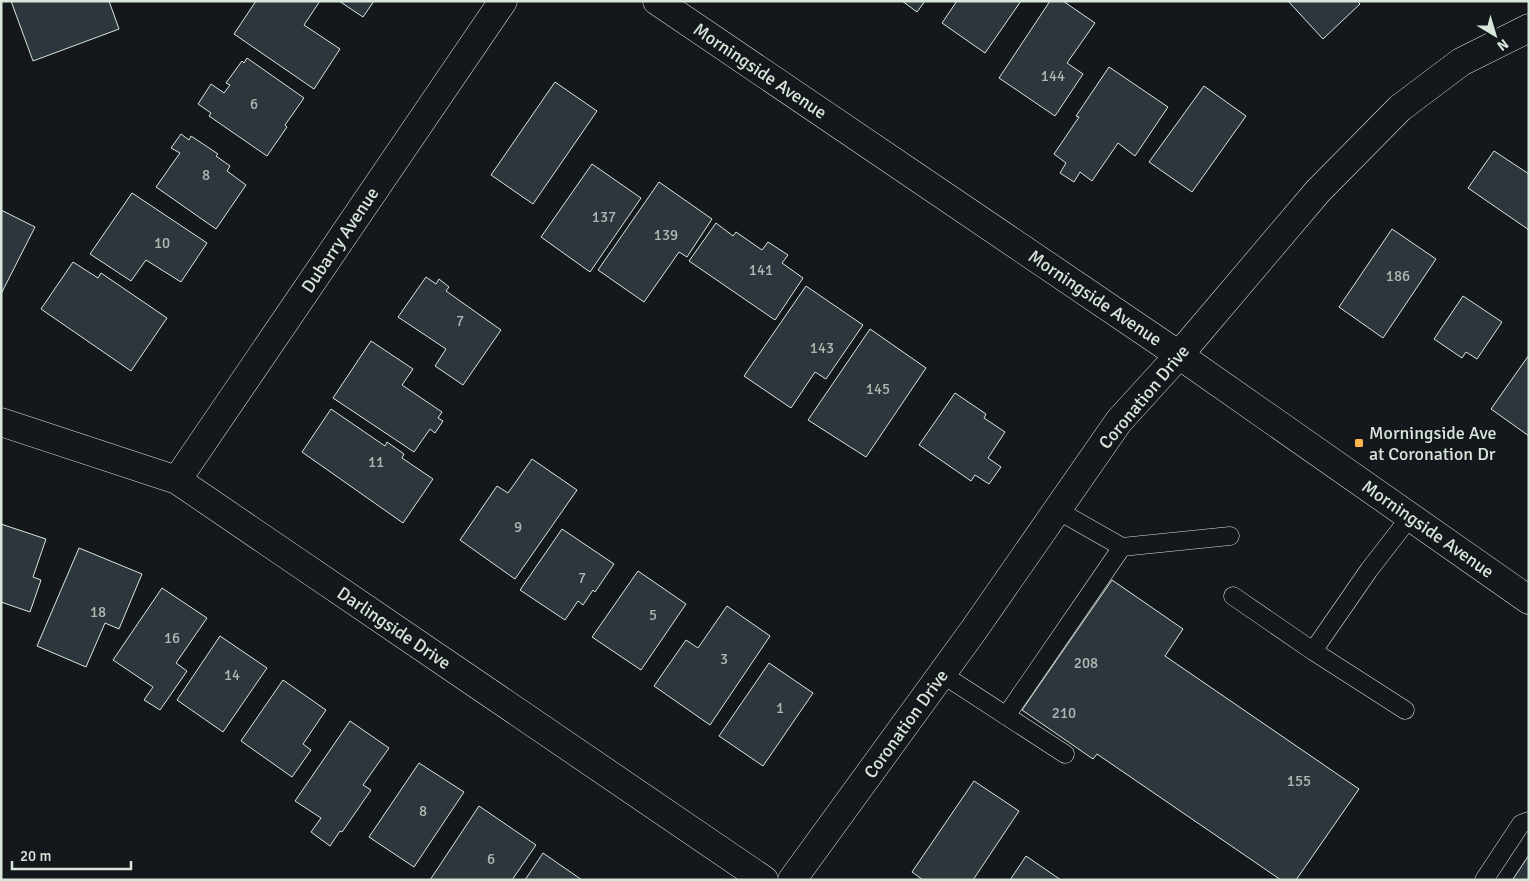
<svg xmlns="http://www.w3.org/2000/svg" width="1530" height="881" font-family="Signika,sans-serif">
  <rect width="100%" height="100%" fill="#14181c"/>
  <!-- building -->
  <path fill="#2c363c" stroke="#d8e6dc" d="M 11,1 L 109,1 L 119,29 L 33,61 Z
    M 256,1 L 320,1 L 304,25 L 340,49 L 314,89 L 234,34 Z
    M 339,1 L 374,1 L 363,17 Z
    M 902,1 L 925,1 L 917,12 Z
    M 957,1 L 1021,1 L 985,53 L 942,23 Z
    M 1050,1 L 1063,1 L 1095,23 L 1067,63 L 1083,74 L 1055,116 L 999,78 Z
    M 1288,1 L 1357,1 L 1360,4 L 1323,39 Z
    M 247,58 L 304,98 L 285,125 L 287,127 L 267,156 L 209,116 L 211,113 L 198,104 L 211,84 L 224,93 L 230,85 L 226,83 L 242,61 L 244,63 Z
    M 1109,67 L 1168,107 L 1135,156 L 1118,143 L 1092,181 L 1080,172 L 1074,182 L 1060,173 L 1066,163 L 1054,154 L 1079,117 L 1076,116 Z
    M 555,82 L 597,111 L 533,204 L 491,175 Z
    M 1204,86 L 1246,116 L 1192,192 L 1149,162 Z
    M 181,134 L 189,140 L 191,136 L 218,154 L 216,156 L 230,166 L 227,171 L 246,185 L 216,229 L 156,187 L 180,153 L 171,148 Z
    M 1494,151 L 1529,174 L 1529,230 L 1468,188 Z
    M 592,164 L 641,198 L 590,272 L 541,237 Z
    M 659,182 L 712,219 L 687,257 L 679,252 L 644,302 L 598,270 Z
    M 132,193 L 207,243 L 181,282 L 146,260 L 131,281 L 90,254 Z
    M 1,210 L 35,227 L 1,294 Z
    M 716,223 L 733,236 L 736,232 L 762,250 L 768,242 L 788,255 L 782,263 L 803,278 L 775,320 L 689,261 Z
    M 1392,229 L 1436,259 L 1383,338 L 1339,307 Z
    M 73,262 L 98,278 L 101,273 L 167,318 L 131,371 L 41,309 Z
    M 426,277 L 436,284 L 439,279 L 449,287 L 446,291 L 501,330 L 463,385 L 435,366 L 446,349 L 398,317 Z
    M 806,286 L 863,325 L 826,379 L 815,372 L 791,408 L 744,376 Z
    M 1463,296 L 1502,322 L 1477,359 L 1466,352 L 1462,358 L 1434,339 Z
    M 870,329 L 926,368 L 866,457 L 808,420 Z
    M 371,341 L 413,369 L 402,385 L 442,412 L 438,418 L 443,421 L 435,433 L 430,429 L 414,452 L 333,398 Z
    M 1529,355 L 1529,436 L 1491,409 Z
    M 955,393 L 986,414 L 984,418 L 1005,432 L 988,458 L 1001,467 L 989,484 L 975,475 L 971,481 L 919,445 Z
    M 331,409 L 385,446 L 387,442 L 404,454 L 402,458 L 433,479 L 403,523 L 302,452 Z
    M 532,459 L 577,490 L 515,579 L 460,540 L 497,486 L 508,493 Z
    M 1,524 L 46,539 L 33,577 L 41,580 L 30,612 L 1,602 Z
    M 562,529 L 614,564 L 595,592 L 593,590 L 583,605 L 578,601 L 565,620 L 520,590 Z
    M 79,548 L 142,574 L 119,629 L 105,623 L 86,667 L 37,646 Z
    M 638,571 L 686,604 L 641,670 L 592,637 Z
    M 1112,580 L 1183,629 L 1165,656 L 1359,789 L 1296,880 L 1281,880 L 1097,754 L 1093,759 L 1022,710 Z
    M 162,588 L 207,618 L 176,663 L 187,671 L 160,710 L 144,700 L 153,687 L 113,660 Z
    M 727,606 L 770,636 L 710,725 L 654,686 L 686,640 L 698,648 Z
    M 220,636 L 267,668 L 223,732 L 177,700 Z
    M 769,663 L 813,693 L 763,766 L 719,736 Z
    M 283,680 L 326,710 L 303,744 L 311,750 L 292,777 L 241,741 Z
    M 350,721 L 389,748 L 363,785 L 371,790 L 342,832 L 340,831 L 330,846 L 311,832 L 321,818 L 295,801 Z
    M 419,763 L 464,792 L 414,867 L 369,837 Z
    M 974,781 L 1019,811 L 973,880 L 923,880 L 912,872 Z
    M 479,806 L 536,845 L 512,880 L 430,880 Z
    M 543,853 L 582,880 L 525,880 Z
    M 1529,855 L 1529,880 L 1513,880 L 1513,879 Z
    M 1026,856 L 1061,880 L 1010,880 Z"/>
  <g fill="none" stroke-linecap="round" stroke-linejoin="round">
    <!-- service casing -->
    <g stroke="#d8e6dc" stroke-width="19">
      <path id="service" d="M 1057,510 L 1122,547
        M 1233,596 L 1313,651 L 1369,570 L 1410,517
        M 1313,651 L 1405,710
        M 942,674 L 1065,754
        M 1006,716 L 1122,547 L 1230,536
        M 1484,880 L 1521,824 L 1529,821"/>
    </g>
    <!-- minor casing -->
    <g stroke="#d8e6dc" stroke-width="29">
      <path id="minor" d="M 1,422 L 177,480 L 764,880
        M 177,480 L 503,1
        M 792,880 L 973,631 L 1119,421 L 1179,355 L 1318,191 L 1400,108 L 1461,62 L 1529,28"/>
    </g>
    <!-- secondary casing -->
    <g stroke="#d8e6dc" stroke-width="29">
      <path id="secondary" d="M 657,1 L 1179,355 L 1529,600"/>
    </g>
    <!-- service -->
    <use href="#service" stroke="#14181c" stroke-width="18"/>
    <!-- minor -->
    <use href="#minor" stroke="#14181c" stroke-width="28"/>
    <!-- secondary -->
    <use href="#secondary" stroke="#14181c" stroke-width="28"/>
  </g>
  <!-- markers -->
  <rect fill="#ffb74d" stroke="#14181c" stroke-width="2" x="1354" y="438" width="10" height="10" rx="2.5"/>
  <g text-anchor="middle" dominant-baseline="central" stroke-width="4" stroke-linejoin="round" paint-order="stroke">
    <!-- number labels -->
    <g font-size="15" fill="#adbab4">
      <text x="1053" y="76">144</text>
      <text x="254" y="104">6</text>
      <text x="206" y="175">8</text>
      <text x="604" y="217">137</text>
      <text x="666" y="235">139</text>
      <text x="162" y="243">10</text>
      <text x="761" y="270">141</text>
      <text x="1398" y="276">186</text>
      <text x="460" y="321">7</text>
      <text x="822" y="348">143</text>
      <text x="878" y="389">145</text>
      <text x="376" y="462">11</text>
      <text x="518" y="527">9</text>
      <text x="582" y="578">7</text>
      <text x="98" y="612">18</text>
      <text x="653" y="615">5</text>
      <text x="172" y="638">16</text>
      <text x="724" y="659">3</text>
      <text x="1086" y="663">208</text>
      <text x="232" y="675">14</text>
      <text x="780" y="708">1</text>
      <text x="1064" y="713">210</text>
      <text x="1299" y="781">155</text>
      <text x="423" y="811">8</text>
      <text x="491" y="859">6</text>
    </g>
    <!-- street labels -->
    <g font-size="18" fill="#d8e6dc" stroke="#14181c">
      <text transform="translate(760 71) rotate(34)">Morningside Avenue</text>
      <text transform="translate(340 240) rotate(-56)">Dubarry Avenue</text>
      <text transform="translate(1095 298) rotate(34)">Morningside Avenue</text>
      <text transform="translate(1144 397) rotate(-50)">Coronation Drive</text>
      <text transform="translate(1428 529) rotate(35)">Morningside Avenue</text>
      <text transform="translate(394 628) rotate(34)">Darlingside Drive</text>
      <text transform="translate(906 724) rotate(-54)">Coronation Drive</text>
    </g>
    <!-- poi labels -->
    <g font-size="18" fill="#d8e6dc" stroke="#14181c" text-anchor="start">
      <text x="1369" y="433">Morningside Ave<tspan x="1369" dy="21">at Coronation Dr</tspan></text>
    </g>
  </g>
  <!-- border -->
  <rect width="1530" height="881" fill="none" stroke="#d8e6dc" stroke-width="5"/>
  <!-- north arrow -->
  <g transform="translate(1495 35) rotate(142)" stroke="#14181c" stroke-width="4" paint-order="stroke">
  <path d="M0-4L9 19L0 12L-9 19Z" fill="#d8e6dc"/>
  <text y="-8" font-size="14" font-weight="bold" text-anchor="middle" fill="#d8e6dc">N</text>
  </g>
  <!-- scale -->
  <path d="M12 861v8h119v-8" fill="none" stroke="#d8e6dc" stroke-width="2.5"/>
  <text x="20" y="861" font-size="15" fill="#d8e6dc" stroke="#14181c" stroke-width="4" paint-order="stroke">20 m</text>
</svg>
